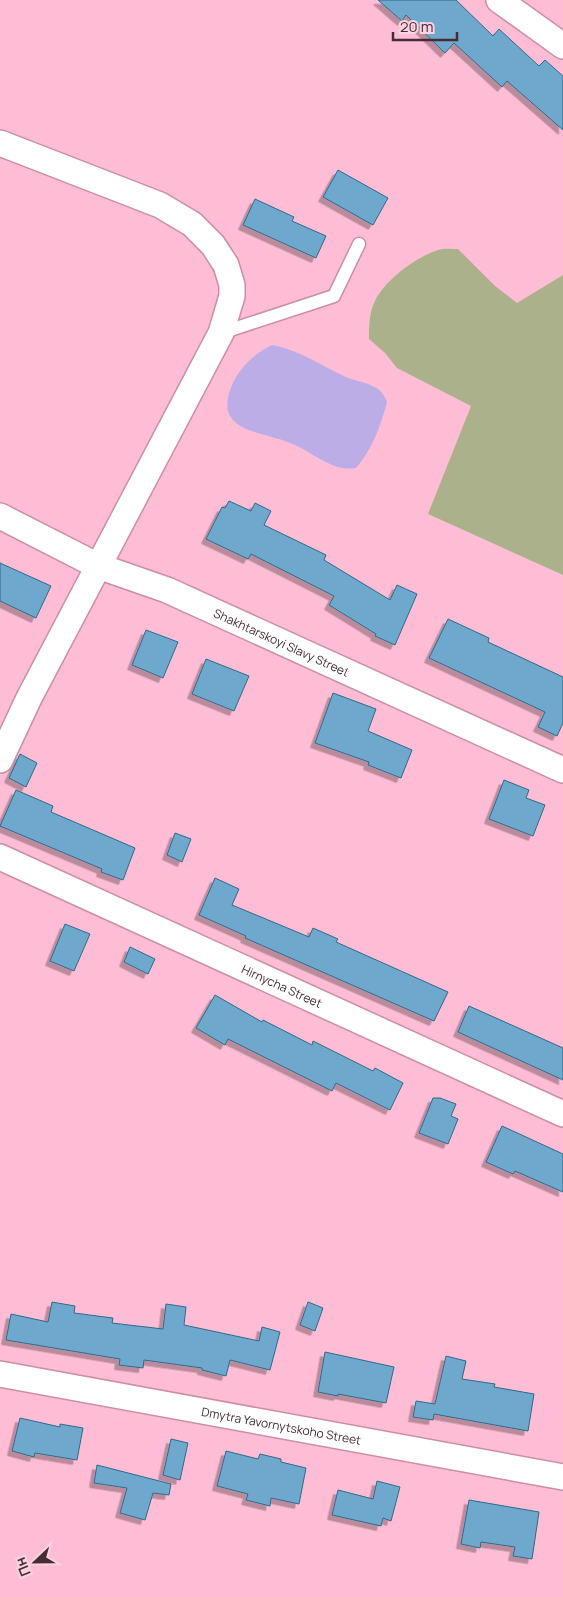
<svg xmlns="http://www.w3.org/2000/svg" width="563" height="1597" font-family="Manrope,sans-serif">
  <defs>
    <filter id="shadow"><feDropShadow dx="-4.5" dy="4.5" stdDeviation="0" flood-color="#0004"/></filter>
  </defs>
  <rect width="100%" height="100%" fill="#febdd4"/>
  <!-- green -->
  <path fill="#abb28b" d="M 458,249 L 495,286 L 517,303 L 563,275 L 563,575 L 428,514 L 471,406 L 397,368 L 385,353 L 369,339 C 369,327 369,312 375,301 C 385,280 416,257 438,250 C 444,248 452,249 458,249 Z"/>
  <!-- water -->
  <path fill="#bcade7" d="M 272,345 C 300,350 320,365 346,377 C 355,381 370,383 378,389 C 382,392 385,397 387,402 C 381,425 372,450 356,468 C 334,472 316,455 297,446 C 266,430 211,435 232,385 C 240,367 254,354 272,345 Z"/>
  <!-- building -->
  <path fill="#6ea8cc" stroke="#2f698a" filter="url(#shadow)" d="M 378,0 L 456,0 L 493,36 L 499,29 L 539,66 L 545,60 L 563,76 L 563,130 L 507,81 L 502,87 L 454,43 L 445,53 L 406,15 L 402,21 Z
    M 338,170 L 388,198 L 373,225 L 323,197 Z
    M 255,199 L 294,217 L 292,221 L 326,236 L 316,258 L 243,225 Z
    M 229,501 L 251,511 L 255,503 L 271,511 L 264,525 L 326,555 L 324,560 L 390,600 L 397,585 L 417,594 L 395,645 L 375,636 L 376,634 L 329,605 L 334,596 L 251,554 L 248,559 L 206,539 L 222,507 L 225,508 Z
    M 0,563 L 51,586 L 36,618 L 0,601 Z
    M 448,619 L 489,638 L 488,642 L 563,677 L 563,723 L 557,736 L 538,727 L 545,712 L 429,658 Z
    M 146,630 L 178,642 L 163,678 L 132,665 Z
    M 206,659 L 249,676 L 234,711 L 192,694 Z
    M 333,693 L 376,709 L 368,731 L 412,750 L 401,778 L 368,765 L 369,762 L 315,743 Z
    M 20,754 L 37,763 L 26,787 L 9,778 Z
    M 504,780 L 529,790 L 526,798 L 545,805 L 533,836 L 489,819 Z
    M 16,790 L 53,806 L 51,812 L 135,848 L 123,880 L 101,872 L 102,869 L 0,826 Z
    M 175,833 L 191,839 L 182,862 L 167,855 Z
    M 215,878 L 239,889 L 232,905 L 309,937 L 313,928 L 338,939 L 336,942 L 448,992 L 434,1021 L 245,938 L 246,936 L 199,915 Z
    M 65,924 L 90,934 L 74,971 L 50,961 Z
    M 130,947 L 155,959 L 148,974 L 124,962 Z
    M 215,995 L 262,1022 L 263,1020 L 312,1045 L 313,1041 L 373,1071 L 375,1068 L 403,1083 L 390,1110 L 336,1083 L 332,1091 L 228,1039 L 225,1045 L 196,1028 Z
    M 469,1006 L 563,1048 L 563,1080 L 458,1032 Z
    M 433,1098 L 440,1098 L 456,1104 L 451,1116 L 458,1119 L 448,1144 L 419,1133 Z
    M 502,1126 L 563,1154 L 563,1192 L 515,1171 L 513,1174 L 486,1162 Z
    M 52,1302 L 75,1306 L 74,1313 L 113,1318 L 112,1323 L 163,1329 L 166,1304 L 186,1307 L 184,1325 L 259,1341 L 262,1327 L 280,1332 L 270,1370 L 230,1360 L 226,1376 L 202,1370 L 202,1368 L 144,1360 L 143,1368 L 119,1365 L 120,1359 L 6,1340 L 11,1314 L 48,1322 Z
    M 308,1302 L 323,1308 L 315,1331 L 300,1325 Z
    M 325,1352 L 394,1367 L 386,1403 L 338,1394 L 338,1396 L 318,1392 Z
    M 446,1356 L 466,1361 L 462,1379 L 495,1384 L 494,1387 L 534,1394 L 528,1431 L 434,1414 L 433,1420 L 413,1417 L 416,1401 L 435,1404 Z
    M 20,1418 L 60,1427 L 60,1424 L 83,1428 L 77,1460 L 35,1453 L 34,1457 L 12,1451 Z
    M 171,1439 L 188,1443 L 180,1480 L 163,1475 Z
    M 226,1451 L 258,1459 L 260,1454 L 281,1459 L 281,1462 L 306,1468 L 299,1504 L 271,1498 L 270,1506 L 246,1500 L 248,1494 L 217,1486 Z
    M 97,1465 L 171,1484 L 169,1495 L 153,1493 L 145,1520 L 120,1513 L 127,1488 L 94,1483 Z
    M 377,1481 L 400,1487 L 391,1521 L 383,1518 L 381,1526 L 332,1515 L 338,1490 L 373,1499 Z
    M 469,1500 L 539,1512 L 532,1559 L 513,1556 L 515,1547 L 481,1542 L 480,1548 L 461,1544 Z"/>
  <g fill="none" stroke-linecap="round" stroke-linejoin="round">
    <!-- lane casing -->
    <g stroke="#cc8ea4" stroke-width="15">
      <path id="lane" d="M 221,333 L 334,296 L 359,244"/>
    </g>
    <!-- street casing -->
    <g stroke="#cc8ea4" stroke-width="28">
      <g id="street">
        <path d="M 499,0 L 563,46"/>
        <path d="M 0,143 L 160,205 L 192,224 L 213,245 L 226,265 L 232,285 L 232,296 L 221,333 L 29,698 L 0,760"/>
        <path id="s1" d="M 0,516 L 98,566 L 167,590 L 563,770"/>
        <path id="s2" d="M 0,857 L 563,1114"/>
        <path id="s3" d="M 0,1374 L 563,1477"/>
      </g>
    </g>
    <!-- lane -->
    <use href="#lane" stroke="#fff" stroke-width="12"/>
    <!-- street -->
    <use href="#street" stroke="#fff" stroke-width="25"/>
  </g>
  <g text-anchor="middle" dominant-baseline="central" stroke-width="4.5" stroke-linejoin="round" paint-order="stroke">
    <!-- street labels -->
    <g font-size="12" fill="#452c35" stroke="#fbd3e0">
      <text stroke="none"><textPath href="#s1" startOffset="309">Shakhtarskoyi Slavy Street</textPath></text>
      <text stroke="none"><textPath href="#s2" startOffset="310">Hirnycha Street</textPath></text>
      <text stroke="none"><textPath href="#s3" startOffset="286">Dmytra Yavornytskoho Street</textPath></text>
    </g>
  </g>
  <!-- north arrow -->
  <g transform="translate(35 1562) rotate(248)" stroke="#fbd3e0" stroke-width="4" paint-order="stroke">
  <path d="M0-4L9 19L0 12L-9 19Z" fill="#452c35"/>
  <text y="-8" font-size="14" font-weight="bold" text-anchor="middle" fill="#452c35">Пн</text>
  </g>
  <!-- scale -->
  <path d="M393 32v8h64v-8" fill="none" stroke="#452c35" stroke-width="2.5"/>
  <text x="400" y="32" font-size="15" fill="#452c35" stroke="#fbd3e0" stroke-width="4" paint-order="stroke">20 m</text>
</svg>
